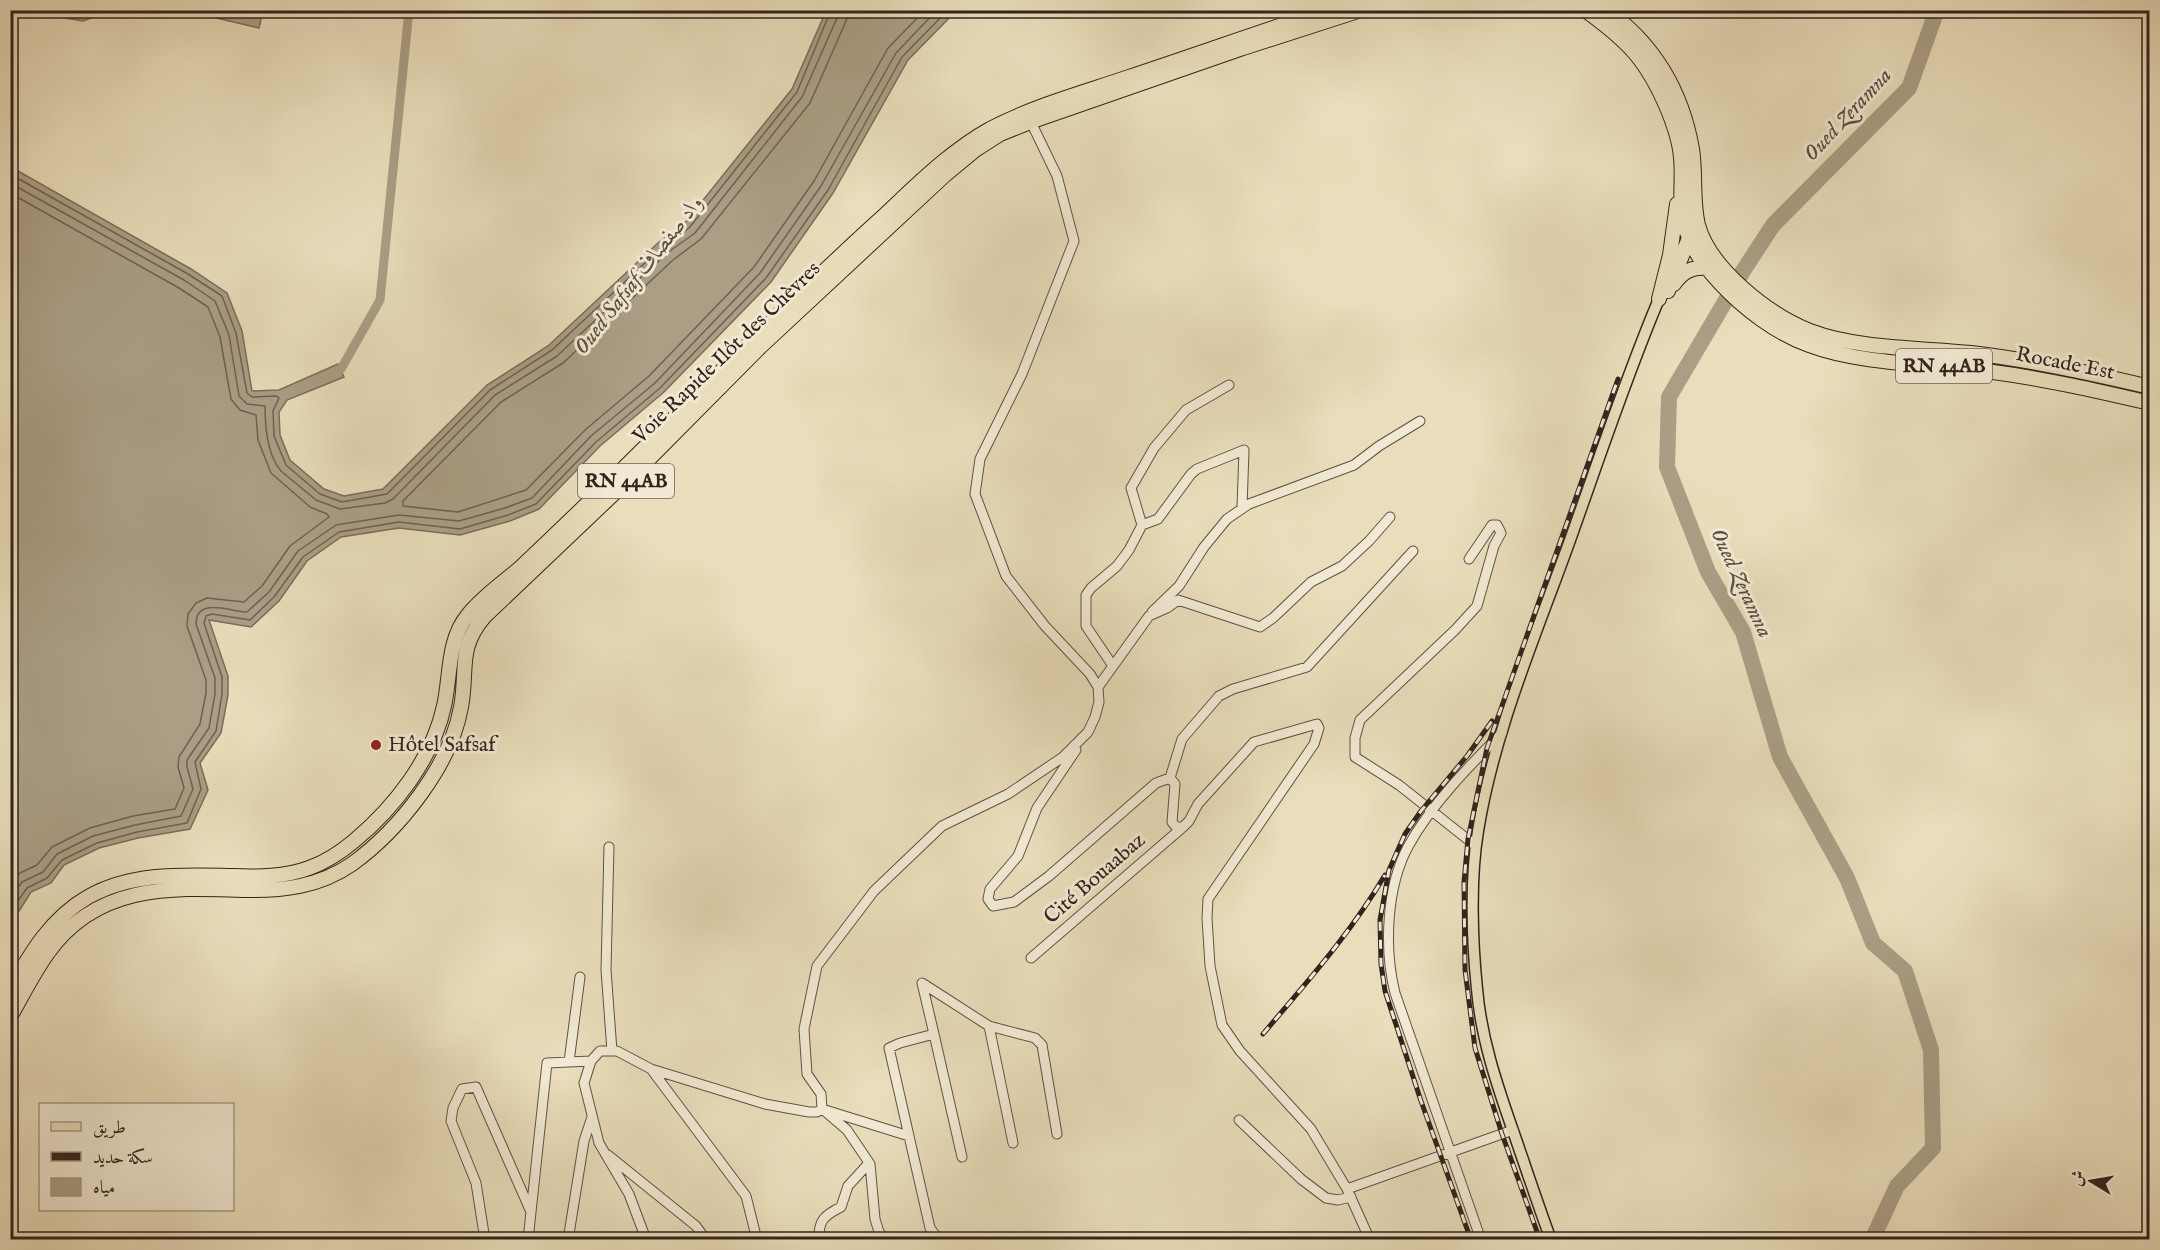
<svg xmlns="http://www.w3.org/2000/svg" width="2160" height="1250" font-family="'IM FELL English',Amiri,serif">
  <rect width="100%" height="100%" fill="#e9ddbb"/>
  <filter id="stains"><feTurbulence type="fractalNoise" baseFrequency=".00333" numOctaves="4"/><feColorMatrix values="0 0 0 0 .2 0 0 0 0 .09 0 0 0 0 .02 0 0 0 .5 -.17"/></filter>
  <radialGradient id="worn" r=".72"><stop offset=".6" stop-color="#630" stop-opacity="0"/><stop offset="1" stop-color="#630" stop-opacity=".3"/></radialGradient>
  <!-- water -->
  <path fill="#aa9e85" stroke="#7a6d5b" stroke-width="1.5" d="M 23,11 L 102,11 L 100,15 L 83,21 Z
    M 186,11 L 263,11 L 259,28 Z
    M 826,11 L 956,11 L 908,60 L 833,193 L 771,282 L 664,392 L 600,446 L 539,509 L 510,521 L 460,535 L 399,528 L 341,537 L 307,561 L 279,601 L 251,627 L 209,620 L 228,676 L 228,695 L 221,733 L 200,763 L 208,790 L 190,829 L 138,838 L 99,848 L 64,865 L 51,883 L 31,892 L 11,924 L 11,167 L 191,269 L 227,293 L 242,331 L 252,391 L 279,390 L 338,364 L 344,377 L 287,400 L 279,412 L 280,435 L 290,460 L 324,489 L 344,496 L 383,489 L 487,385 L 548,346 L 659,242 L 684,224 L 792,89 Z"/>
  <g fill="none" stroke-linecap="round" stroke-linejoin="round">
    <!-- shore -->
    <path stroke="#6e6151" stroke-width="1.5" d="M 848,10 L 846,21 L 810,103 L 701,239 L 673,260 L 563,363 L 501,402 L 403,501 L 403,506 L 458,512 L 526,490 L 585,430 L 649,376 L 754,267 L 814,181 L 888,48 L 925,10
      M 10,174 L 188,274 L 222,296 L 236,333 L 247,393 L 252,397 L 276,396 L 279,398 L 273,411 L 274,436 L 286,465 L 320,494 L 342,502 L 387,494 L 490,390 L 552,350 L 662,247 L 689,228 L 797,92 L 831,10
      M 10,183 L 184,280 L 215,301 L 229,335 L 239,396 L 247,404 L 265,406 C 265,427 267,455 281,471 L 316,500 L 340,509 L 385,503 L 393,499 L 495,395 L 557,356 L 667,253 L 695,233 L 802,97 L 837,18 L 839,10
      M 10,193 L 179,288 L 208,307 L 220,337 L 231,399 L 240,410 L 256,415 L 258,440 L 271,473 L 310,507 L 327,514 L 329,517 L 290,546 L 262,586 L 244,602 L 207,598 L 196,603 L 188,614 L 187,626 L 206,680 L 206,693 L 200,724 L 179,757 L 178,767 L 184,788 L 175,809 L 133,816 L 90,828 L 52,847 L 37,865 L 20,873 L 10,882
      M 10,898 L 22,882 L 43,872 L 57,854 L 93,836 L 135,825 L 181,816 L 193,789 L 187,767 L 187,760 L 209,728 L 215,694 L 215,678 L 196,624 C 196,596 231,612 247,612 L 269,592 L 298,551 L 336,525 L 399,515 L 459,521 L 505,508 L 532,498 L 591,436 L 655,383 L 760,273 L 821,186 L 896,53 L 937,10
      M 10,912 L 27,888 L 47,878 L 62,860 L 97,843 L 137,832 L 187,823 L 201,789 L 195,762 L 216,731 L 222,694 L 222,677 L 204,623 L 206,616 L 212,614 L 250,620 L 274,597 L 303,557 L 339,532 L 399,522 L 460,529 L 508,515 L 536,504 L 596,442 L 660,388 L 766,278 L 828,190 L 902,57 L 948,10"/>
    <!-- canal -->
    <path stroke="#aa9e85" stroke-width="9" d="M 330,374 L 341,369 L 380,300 L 409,10"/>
    <!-- river -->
    <path stroke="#aa9e85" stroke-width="16" d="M 1872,1240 L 1897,1186 L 1933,1148 L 1931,1050 L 1905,971 L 1873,943 L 1847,878 L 1780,757 L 1743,632 L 1708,572 L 1667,467 L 1669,397 L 1743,271 L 1773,225 L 1909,88 L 1937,10"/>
    <!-- minor casing -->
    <g stroke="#5f5244" stroke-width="11">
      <path id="minor" d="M 1142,525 L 1131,488 L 1154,448 L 1186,410 L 1229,385
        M 1469,559 L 1492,525 L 1497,525 L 1501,533 L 1494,546 L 1477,606 L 1455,630 L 1360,720 L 1355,738 L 1355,757 L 1399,785 L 1476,846
        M 1152,612 L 1179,586 L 1204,547 L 1227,519 L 1249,504 L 1354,465 L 1379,446 L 1420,421
        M 1113,666 L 1086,626 L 1086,595 L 1091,588 L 1117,566 L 1129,550 L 1142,525 L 1158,519 L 1191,474 L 1197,469 L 1244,450 L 1242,508
        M 1098,687 L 1149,616 L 1167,608 L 1178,600 L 1260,627 L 1273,618 L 1311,582 L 1342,566 L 1369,541 L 1390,517
        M 1076,750 L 1037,808 L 1018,856 L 990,889 L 988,899 L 993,906 L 1014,902 L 1049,876 L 1156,783 L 1170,778 L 1175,784 L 1172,822 L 1176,827 L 1183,827 L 1189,821 L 1198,804 L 1254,742 L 1317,724 L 1319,728 L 1314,744 L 1208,899 L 1207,918 L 1210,966 L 1222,1025 L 1240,1051 L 1311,1129 L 1347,1189 L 1370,1240
        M 1170,778 L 1182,739 L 1219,696 L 1233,689 L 1307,667 L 1413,551
        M 609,847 L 606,970 L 612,1051
        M 1031,958 L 1183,827
        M 989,1026 L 1035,1038 L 1042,1045 L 1057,1134
        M 934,1034 L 962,1157
        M 569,1062 L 580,977
        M 651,1069 L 746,1196 L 757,1240
        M 822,1109 L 909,1136 L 889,1048 L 900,1043 L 934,1034 L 922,983 L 989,1026 L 1013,1143
        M 826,1112 L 847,1130 L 870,1164 L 875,1219 L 879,1232 L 886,1240
        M 1239,1120 L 1301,1179 L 1326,1198 L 1338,1200 L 1351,1197
        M 909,1136 L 930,1228 L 939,1240
        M 608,1155 L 696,1226 L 706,1240
        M 1347,1189 L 1513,1130
        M 485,1240 L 476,1183 L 451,1121 L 453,1108 L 462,1089 L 476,1087 L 531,1212
        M 528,1240 L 547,1063 L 591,1061
        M 568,1240 L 584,1141 L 592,1117
        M 644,1240 L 644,1234 L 629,1194 L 599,1143 L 584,1083 L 591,1061 L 600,1051 L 617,1051 L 651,1069 L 765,1104 L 809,1112 L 817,1112 L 822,1109 L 821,1094 L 807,1074 L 804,1029 L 817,966 L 874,891 L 942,826 L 1008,794 L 1063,757 L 1088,732 L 1095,717 L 1099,702 L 1098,687 L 1090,674 L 1045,626 L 1006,576 L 975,494 L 980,459 L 1022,374 L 1074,241 L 1057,176 L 1029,118
        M 819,1240 C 818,1220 825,1215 841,1207 L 848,1186 L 869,1163
        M 1481,1240 L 1395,993 C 1384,949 1386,886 1409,845 C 1431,805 1469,766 1502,733"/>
    </g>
    <!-- major casing -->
    <g stroke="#31241d" stroke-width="13">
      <path id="major" d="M 1551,1240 C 1537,1202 1525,1165 1512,1128 C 1496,1082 1481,1037 1477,989 C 1472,941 1470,878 1478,831 C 1494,731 1536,635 1570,540 C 1599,459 1626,377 1659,299"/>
    </g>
    <!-- highway casing -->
    <g stroke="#31241d" stroke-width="16">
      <path id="highway" d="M 1585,10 C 1628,41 1647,60 1668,110 C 1674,125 1680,141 1681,158 C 1683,176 1680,194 1682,212 C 1686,241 1701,263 1720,283 C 1744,309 1776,333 1809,345 C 1862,365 1936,364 1993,372 C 2046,379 2098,391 2150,403
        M 1606,10 C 1654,43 1682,92 1692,149 C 1696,174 1692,200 1698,225 C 1710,269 1769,315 1810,331 C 1857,349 1921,348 1971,353 C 2032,360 2091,373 2150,387
        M 1674,284 C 1683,271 1692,267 1707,268
        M 1668,291 L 1691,233
        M 1659,299 L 1670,255 L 1677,204
        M 10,990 C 30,954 51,918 88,897 C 132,872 183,875 232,876 C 258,877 285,877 309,868 C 326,862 341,852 354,841 C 394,808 433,758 444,706 C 451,675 447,640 468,615 C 482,597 503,583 520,568 C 554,536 587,504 620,472 C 705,388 788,303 876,223 C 912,190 947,153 990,129 C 1034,106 1082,93 1129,77 C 1195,55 1260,32 1327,10
        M 10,1017 C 22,996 33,974 47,954 C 95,885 168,887 243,890 C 282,891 319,887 352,864 C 399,830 451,765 461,707 C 468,670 457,649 484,617 L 626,482 L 760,347 L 946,174 L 975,150 L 1000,134 L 1030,122 L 1243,48 L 1361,10"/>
    </g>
    <!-- minor -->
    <use href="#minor" stroke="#f1e9d3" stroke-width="9"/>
    <!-- major -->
    <use href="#major" stroke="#e9ddbb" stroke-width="10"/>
    <!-- highway -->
    <use href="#highway" stroke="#e9ddbb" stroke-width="14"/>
    <!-- rail casing -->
    <g stroke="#31241d" stroke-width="5">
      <path id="rail" d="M 1263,1034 C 1306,983 1351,933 1385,875
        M 1471,1240 L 1421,1101 L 1385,991 L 1381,964 L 1380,920 L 1389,870 L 1405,834 L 1421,811 L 1467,756 L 1492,721
        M 1540,1240 L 1502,1134 L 1475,1048 L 1465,970 L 1464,882 L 1468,839 L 1487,748 L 1618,379"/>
    </g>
    <!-- rail -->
    <use href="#rail" stroke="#f1e9d3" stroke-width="3" stroke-dasharray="9" stroke-linecap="butt"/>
  </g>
  <!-- markers -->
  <circle fill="#8f2418" stroke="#f1e9d3" stroke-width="2" cx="376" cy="745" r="6"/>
  <g text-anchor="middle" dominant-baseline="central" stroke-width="6" stroke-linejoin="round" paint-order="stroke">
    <!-- shield labels -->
    <g fill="#f1e9d3" stroke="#6b5f54" stroke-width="1.5">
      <rect x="1896" y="349" width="96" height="34" rx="4.5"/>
      <rect x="578" y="464" width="96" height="34" rx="4.5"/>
    </g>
    <g font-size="20" font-weight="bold" fill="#31241d">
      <text x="1944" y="366">RN 44AB</text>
      <text x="626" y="481">RN 44AB</text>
    </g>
    <!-- street labels -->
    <g font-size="21" fill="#31241d" stroke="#f1e9d3">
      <text transform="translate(727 353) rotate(-44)">Voie Rapide Ilôt des Chèvres</text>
      <text transform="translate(2065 364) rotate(11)">Rocade Est</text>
      <text transform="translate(1095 879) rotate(-41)">Cité Bouaabaz</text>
    </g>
    <!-- poi labels -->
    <g font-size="21" fill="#31241d" stroke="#f1e9d3" text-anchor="start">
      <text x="388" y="745">Hôtel Safsaf</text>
    </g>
    <!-- water labels -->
    <g font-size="22" font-style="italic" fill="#5b4f41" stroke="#f1e9d3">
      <text transform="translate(1848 115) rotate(-47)">Oued Zeramna</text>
      <text transform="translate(639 275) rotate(-52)">Oued Safsaf واد صفصاف</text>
      <text transform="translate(1741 583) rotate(65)">Oued Zeramna</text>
    </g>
  </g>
  <!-- margin -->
  <rect width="2160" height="1250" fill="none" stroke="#e9ddbb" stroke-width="36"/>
  <rect x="12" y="12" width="2136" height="1226" fill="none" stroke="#31241d" stroke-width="3"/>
  <rect x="18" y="18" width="2124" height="1214" fill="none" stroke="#31241d" stroke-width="1.5"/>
  <!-- legend -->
  <rect x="39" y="1103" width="195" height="108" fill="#f1e9d3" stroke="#a49a8a" stroke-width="1.5"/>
  <rect x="51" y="1122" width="30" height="9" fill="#e9ddbb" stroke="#a49a8a" stroke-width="1.5"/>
  <text x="93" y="1133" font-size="18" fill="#31241d">طريق</text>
  <rect x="51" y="1152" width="30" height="9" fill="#31241d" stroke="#a49a8a" stroke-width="1.5"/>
  <text x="93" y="1163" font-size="18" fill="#31241d">سكة حديد</text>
  <rect x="51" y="1178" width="30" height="18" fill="#aa9e85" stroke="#a49a8a" stroke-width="1.5"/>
  <text x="93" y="1193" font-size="18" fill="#31241d">مياه</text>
  <!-- north arrow -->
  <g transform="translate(2091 1181) rotate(281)" stroke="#f1e9d3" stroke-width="4.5" paint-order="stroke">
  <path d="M0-4.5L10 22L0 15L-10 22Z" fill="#31241d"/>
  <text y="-9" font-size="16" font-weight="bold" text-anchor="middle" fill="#31241d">ش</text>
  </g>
  <rect width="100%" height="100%" filter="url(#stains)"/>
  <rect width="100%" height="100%" fill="url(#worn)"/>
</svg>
